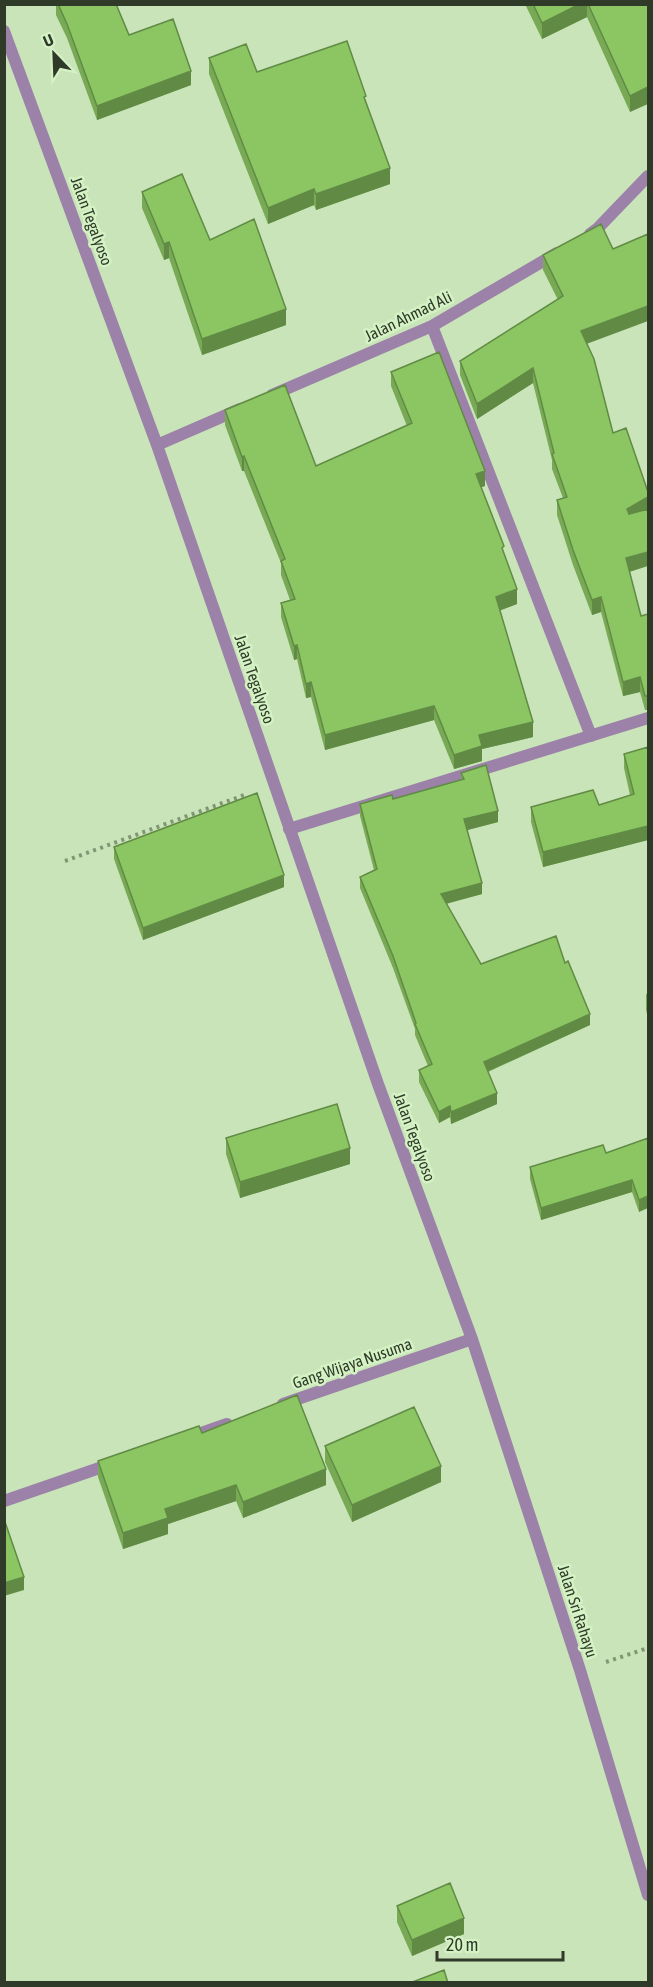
<svg xmlns="http://www.w3.org/2000/svg" width="653" height="1987" font-family="'Asap Condensed',sans-serif">
  <rect width="100%" height="100%" fill="#c8e4b8"/>
  <g fill="none" stroke-linecap="round" stroke-linejoin="round">
    <!-- path -->
    <path stroke="#829676" stroke-width="4" stroke-dasharray="3 4.5" stroke-linecap="butt" d="M 65,861 L 247,794
      M 606,1662 L 648,1648"/>
    <!-- service -->
    <path stroke="#9c81a9" stroke-width="12" d="M 289,829 L 648,718"/>
    <!-- minor -->
    <path stroke="#9c81a9" stroke-width="12" d="M 4,31 L 157,445 L 378,1084 L 472,1339 L 580,1670 L 648,1895
      M 590,234 L 598,228 L 648,176
      M 432,326 L 591,736
      M 272,395 L 432,326 L 557,253
      M 157,445 L 240,409
      M 283,1404 L 472,1339
      M 187,1438 L 227,1424
      M 4,1501 L 111,1464"/>
  </g>
  <!-- wall -->
  <path fill="#78aa55" d="M 56,4 L 116,4 L 129,35 L 191,85 L 97,120 L 67,38 L 56,15 Z
    M 525,4 L 648,4 L 630,112 L 587,17 L 542,39 Z
    M 209,58 L 366,103 L 390,184 L 316,210 L 314,205 L 268,224 L 209,74 Z
    M 142,192 L 210,240 L 286,325 L 202,355 L 169,258 L 164,260 L 142,208 Z
    M 543,255 L 587,344 L 629,572 L 641,616 L 648,614 L 648,710 L 645,710 L 640,692 L 623,696 L 601,612 L 592,615 L 573,565 L 557,515 L 557,500 L 563,498 L 552,469 L 552,460 L 533,383 L 477,419 L 460,375 L 460,361 L 558,300 L 543,270 Z
    M 391,372 L 485,486 L 481,487 L 504,555 L 517,604 L 500,610 L 533,737 L 482,749 L 482,761 L 454,769 L 434,720 L 325,750 L 311,697 L 306,698 L 297,659 L 294,660 L 281,617 L 281,603 L 290,600 L 281,575 L 281,563 L 244,471 L 242,471 L 225,425 L 225,410 L 316,466 L 407,426 L 391,386 Z
    M 624,754 L 648,840 L 543,867 L 531,822 L 531,807 L 599,805 L 630,795 L 624,768 Z
    M 461,773 L 498,822 L 467,830 L 482,894 L 446,904 L 481,964 L 565,963 L 590,1025 L 488,1072 L 497,1104 L 451,1124 L 450,1117 L 439,1123 L 419,1082 L 419,1070 L 428,1066 L 415,1035 L 415,1029 L 393,968 L 360,888 L 360,877 L 374,870 L 360,816 L 360,804 L 393,799 L 461,780 Z
    M 114,847 L 284,887 L 143,940 L 114,859 Z
    M 648,993 L 648,1018 L 646,1010 L 646,994 Z
    M 226,1138 L 350,1164 L 240,1198 L 226,1154 Z
    M 648,1138 L 639,1212 L 632,1192 L 541,1220 L 530,1179 L 530,1167 L 606,1153 Z
    M 202,1433 L 326,1485 L 243,1518 L 236,1501 L 168,1524 L 168,1534 L 123,1549 L 98,1477 L 98,1461 Z
    M 325,1446 L 441,1482 L 352,1522 L 325,1462 Z
    M 397,1906 L 464,1934 L 412,1956 L 397,1922 Z"/>
  <!-- shaded-wall -->
  <path fill="#618b45" d="M 580,4 L 587,4 L 587,17 L 542,39 L 542,23 Z
    M 191,71 L 191,85 L 97,120 L 97,106 Z
    M 648,87 L 648,104 L 630,112 L 630,96 Z
    M 390,168 L 390,184 L 316,210 L 316,194 Z
    M 314,189 L 314,205 L 268,224 L 268,208 Z
    M 169,242 L 169,258 L 164,260 L 164,244 Z
    M 648,306 L 648,321 L 581,346 L 581,331 Z
    M 286,309 L 286,325 L 202,355 L 202,339 Z
    M 533,368 L 533,383 L 477,419 L 477,404 Z
    M 244,456 L 244,471 L 242,471 L 242,457 Z
    M 485,471 L 485,486 L 476,489 L 476,474 Z
    M 648,497 L 648,512 L 627,524 L 627,509 Z
    M 648,552 L 648,566 L 626,573 L 626,558 Z
    M 517,589 L 517,604 L 496,612 L 496,597 Z
    M 601,597 L 601,612 L 592,615 L 592,600 Z
    M 297,645 L 297,659 L 294,660 L 294,646 Z
    M 640,677 L 640,692 L 623,696 L 623,682 Z
    M 311,682 L 311,697 L 306,698 L 306,684 Z
    M 434,706 L 434,720 L 325,750 L 325,735 Z
    M 533,722 L 533,737 L 482,749 L 482,761 L 454,769 L 454,755 L 479,735 Z
    M 498,811 L 498,822 L 464,831 L 464,819 Z
    M 648,826 L 648,840 L 543,867 L 543,852 Z
    M 284,875 L 284,887 L 143,940 L 143,928 Z
    M 482,883 L 482,894 L 441,905 L 441,894 Z
    M 590,1014 L 590,1025 L 484,1073 L 484,1062 Z
    M 497,1093 L 497,1104 L 451,1124 L 451,1112 Z
    M 450,1106 L 450,1117 L 439,1123 L 439,1112 Z
    M 350,1148 L 350,1164 L 240,1198 L 240,1182 Z
    M 632,1180 L 632,1192 L 541,1220 L 541,1208 Z
    M 648,1196 L 648,1208 L 639,1212 L 639,1200 Z
    M 441,1466 L 441,1482 L 352,1522 L 352,1505 Z
    M 326,1469 L 326,1485 L 243,1518 L 243,1502 Z
    M 236,1485 L 236,1501 L 168,1524 L 168,1534 L 123,1549 L 123,1533 L 165,1509 Z
    M 24,1577 L 24,1590 L 4,1596 L 4,1583 Z
    M 464,1918 L 464,1934 L 412,1956 L 412,1940 Z"/>
  <!-- building -->
  <path fill="#8bc663" stroke="#618b45" stroke-width="1.5" d="M 58,4 L 116,4 L 129,35 L 173,19 L 191,71 L 97,106 L 67,24 Z
    M 533,4 L 580,4 L 542,23 Z
    M 588,4 L 648,4 L 648,87 L 630,96 Z
    M 347,41 L 366,96 L 364,97 L 390,168 L 316,194 L 314,189 L 268,208 L 209,58 L 246,44 L 257,72 Z
    M 182,174 L 210,240 L 254,219 L 286,309 L 202,339 L 169,242 L 164,244 L 142,192 Z
    M 601,224 L 613,249 L 648,234 L 648,306 L 581,331 L 594,359 L 613,433 L 626,428 L 648,492 L 648,497 L 627,509 L 629,514 L 648,509 L 648,552 L 626,558 L 641,616 L 648,614 L 648,696 L 645,696 L 640,677 L 623,682 L 601,597 L 592,600 L 573,550 L 557,500 L 567,497 L 552,454 L 554,453 L 533,368 L 477,404 L 460,361 L 563,296 L 543,255 Z
    M 439,352 L 485,471 L 476,474 L 504,546 L 502,548 L 517,589 L 496,597 L 533,722 L 479,735 L 482,746 L 454,755 L 434,706 L 325,735 L 311,682 L 306,684 L 297,645 L 294,646 L 281,603 L 295,599 L 281,561 L 285,559 L 244,456 L 242,457 L 225,410 L 285,385 L 316,466 L 412,423 L 391,372 Z
    M 648,747 L 648,826 L 543,852 L 531,807 L 593,790 L 599,805 L 634,794 L 624,754 Z
    M 486,765 L 498,811 L 464,819 L 482,883 L 441,894 L 481,964 L 556,936 L 565,963 L 568,961 L 590,1014 L 484,1062 L 497,1093 L 451,1112 L 450,1106 L 439,1112 L 419,1070 L 432,1064 L 415,1024 L 416,1023 L 393,956 L 360,877 L 377,869 L 360,804 L 392,795 L 393,799 L 464,779 L 461,773 Z
    M 257,793 L 284,875 L 143,928 L 114,847 Z
    M 337,1104 L 350,1148 L 240,1182 L 226,1138 Z
    M 648,1138 L 648,1196 L 639,1200 L 632,1180 L 541,1208 L 530,1167 L 603,1145 L 606,1153 Z
    M 297,1395 L 326,1469 L 243,1502 L 236,1485 L 165,1509 L 168,1518 L 123,1533 L 98,1461 L 199,1426 L 202,1433 Z
    M 414,1407 L 441,1466 L 352,1505 L 325,1446 Z
    M 4,1519 L 24,1577 L 4,1583 Z
    M 450,1883 L 464,1918 L 412,1940 L 397,1906 Z
    M 444,1970 L 448,1983 L 410,1983 Z"/>
  <g text-anchor="middle" dominant-baseline="central" stroke-width="5" stroke-linejoin="round" paint-order="stroke">
    <!-- street labels -->
    <g font-size="16" fill="#2f3a29" stroke="#d5f2c5">
      <text transform="translate(92 221) rotate(70)">Jalan Tegalyoso</text>
      <text transform="translate(408 316) rotate(-26)">Jalan Ahmad Ali</text>
      <text transform="translate(255 679) rotate(71)">Jalan Tegalyoso</text>
      <text transform="translate(415 1137) rotate(70)">Jalan Tegalyoso</text>
      <text transform="translate(352 1363) rotate(-19)">Gang Wijaya Nusuma</text>
      <text transform="translate(578 1611) rotate(72)">Jalan Sri Rahayu</text>
    </g>
  </g>
  <!-- border -->
  <rect width="653" height="1987" fill="none" stroke="#2f3a29" stroke-width="12"/>
  <!-- north arrow -->
  <g transform="translate(54 54) rotate(337)" stroke="#d5f2c5" stroke-width="4.5" paint-order="stroke">
  <path d="M0-4.5L10 22L0 15L-10 22Z" fill="#2f3a29"/>
  <text y="-9" font-size="16" font-weight="bold" text-anchor="middle" fill="#2f3a29">U</text>
  </g>
  <!-- scale -->
  <path d="M437 1951v9h126v-9" fill="none" stroke="#2f3a29" stroke-width="3"/>
  <text x="446" y="1951" font-size="18" fill="#2f3a29" stroke="#d5f2c5" stroke-width="4.5" paint-order="stroke">20 m</text>
</svg>
